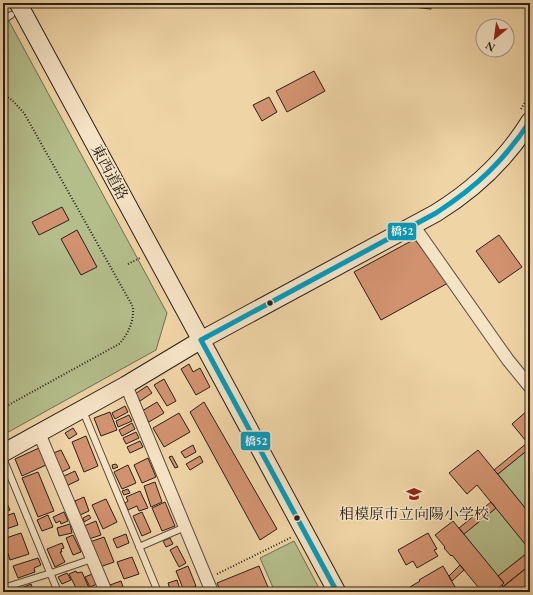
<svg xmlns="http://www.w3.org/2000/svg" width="533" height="595" font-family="'EB Garamond','Noto Serif JP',serif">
  <rect width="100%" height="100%" fill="#efd4a6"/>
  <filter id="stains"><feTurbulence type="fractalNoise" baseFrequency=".005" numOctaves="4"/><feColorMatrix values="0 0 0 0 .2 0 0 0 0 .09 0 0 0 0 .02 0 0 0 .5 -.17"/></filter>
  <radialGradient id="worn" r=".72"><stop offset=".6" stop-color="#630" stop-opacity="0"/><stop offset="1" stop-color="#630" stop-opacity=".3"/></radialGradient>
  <!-- green -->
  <path fill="#b4be8b" stroke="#6e6f51" d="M 3,10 L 167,313 L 156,350 L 3,435 Z
    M 530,448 L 530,514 L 498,474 Z
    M 496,508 L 530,550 L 498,576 L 464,534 Z
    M 294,541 L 321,592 L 275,592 L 260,558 Z"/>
  <!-- building -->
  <path fill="#d29270" stroke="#282017" d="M 375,3 L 431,3 L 431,9 Z
    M 314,71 L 325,91 L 287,112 L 276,91 Z
    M 269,97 L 277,112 L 262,121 L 253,105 Z
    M 62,207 L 69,220 L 39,235 L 32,222 Z
    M 77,230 L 97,267 L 81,275 L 61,239 Z
    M 499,235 L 522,267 L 499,283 L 476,251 Z
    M 413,240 L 416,241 L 448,283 L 381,320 L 354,272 Z
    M 189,364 L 193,372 L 200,368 L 210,387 L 196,395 L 181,369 Z
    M 164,379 L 176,401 L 167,406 L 154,385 Z
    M 147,386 L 152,393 L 140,401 L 135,394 Z
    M 157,402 L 164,413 L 149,422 L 142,411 Z
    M 204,402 L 277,529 L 260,540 L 190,412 Z
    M 125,406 L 128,412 L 115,419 L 112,413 Z
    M 528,410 L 530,412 L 530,446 L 512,424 Z
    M 110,412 L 117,430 L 101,436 L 94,418 Z
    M 179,413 L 190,432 L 164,447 L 153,428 Z
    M 129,415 L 132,421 L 118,427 L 116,421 Z
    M 132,423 L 135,429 L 122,436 L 119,430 Z
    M 73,428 L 77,434 L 69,439 L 65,433 Z
    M 136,432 L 139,438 L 126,444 L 123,438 Z
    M 86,436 L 98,466 L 84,472 L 72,442 Z
    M 140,441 L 143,447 L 130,453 L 127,447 Z
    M 527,443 L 530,446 L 530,448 L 498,474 L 494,470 Z
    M 193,445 L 196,452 L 185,458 L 181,452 Z
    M 39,448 L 46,465 L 22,476 L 15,459 Z
    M 61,450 L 70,468 L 60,473 L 51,454 Z
    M 478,450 L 530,514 L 530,550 L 477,485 L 467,494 L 449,473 Z
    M 172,456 L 178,467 L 175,468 L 169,457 Z
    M 200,456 L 203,462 L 190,470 L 186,464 Z
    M 148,458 L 156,477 L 142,483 L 134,465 Z
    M 116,464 L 118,467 L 113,469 L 112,465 Z
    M 128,465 L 136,483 L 122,489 L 114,472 Z
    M 75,471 L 79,480 L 66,486 L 62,477 Z
    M 38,472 L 54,511 L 38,517 L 22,478 Z
    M 155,482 L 162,502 L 151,507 L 144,486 Z
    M 128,489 L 130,493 L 124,495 L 122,491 Z
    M 140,491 L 148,508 L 139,511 L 137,506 L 128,510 L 125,503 L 128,501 L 126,497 Z
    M 3,495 L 10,510 L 3,513 Z
    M 84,497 L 89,511 L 80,515 L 75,501 Z
    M 106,499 L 117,522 L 103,529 L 92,505 Z
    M 165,502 L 175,526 L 162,531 L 152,508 Z
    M 491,502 L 496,508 L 464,534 L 459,528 Z
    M 64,512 L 68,521 L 61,524 L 60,521 L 56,523 L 53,517 Z
    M 142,512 L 151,532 L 142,536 L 133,516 Z
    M 14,513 L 18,525 L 3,530 L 3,517 Z
    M 48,515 L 53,527 L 42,531 L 37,520 Z
    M 89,515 L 91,518 L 84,522 L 83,518 Z
    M 96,521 L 101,535 L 89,539 L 84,526 Z
    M 453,521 L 504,583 L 494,592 L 482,592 L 452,555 L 451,556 L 444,548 L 445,547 L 435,535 Z
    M 70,524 L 72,533 L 59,536 L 57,528 Z
    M 21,533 L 29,554 L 10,560 L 3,539 Z
    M 428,533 L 437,549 L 434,550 L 438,556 L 417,568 L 413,561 L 406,565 L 398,550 Z
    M 126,534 L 129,543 L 117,548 L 113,539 Z
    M 73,535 L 81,552 L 73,555 L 66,538 Z
    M 104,537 L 114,562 L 100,567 L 90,542 Z
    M 170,538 L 173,544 L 166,547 L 163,541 Z
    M 62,543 L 64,548 L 61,549 L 62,552 L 60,552 L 65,562 L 55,567 L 47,549 Z
    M 177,546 L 186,563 L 179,567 L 170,550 Z
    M 530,551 L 530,565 L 503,587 L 502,585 L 504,583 L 498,576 Z
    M 132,557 L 139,574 L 124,579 L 117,562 Z
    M 38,558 L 41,565 L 34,568 L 35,572 L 18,578 L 13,566 Z
    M 460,565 L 464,570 L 452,581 L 449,576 Z
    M 530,565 L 530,592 L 502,592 L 500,589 Z
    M 188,566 L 196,586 L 184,591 L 176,571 Z
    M 259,566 L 270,592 L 221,592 L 217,583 Z
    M 443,566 L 458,592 L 406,592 L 411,589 L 410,587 L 420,581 L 419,580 Z
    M 3,571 L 7,582 L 3,583 Z
    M 76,571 L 77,573 L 82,572 L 89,588 L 81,592 L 78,592 L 69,574 Z
    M 67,573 L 71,580 L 62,584 L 58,577 Z
    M 92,574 L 97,584 L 90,587 L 85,577 Z
    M 177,580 L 181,592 L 171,592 L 168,583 Z
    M 121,581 L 124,590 L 119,592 L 113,592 L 110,585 Z
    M 31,584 L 34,592 L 18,592 L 17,590 Z
    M 198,588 L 200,592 L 189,592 Z"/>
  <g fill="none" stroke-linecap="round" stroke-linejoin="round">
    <!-- lane casing -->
    <g stroke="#5a4d3b" stroke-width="8">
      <path id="lane" d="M 3,20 L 11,15
        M 83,411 L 158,592
        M 3,458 L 58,592
        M 139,547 L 185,527
        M 3,588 L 51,573 L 92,559"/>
    </g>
    <!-- street casing -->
    <g stroke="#5a4d3b" stroke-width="14">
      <path id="street" d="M 413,225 L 508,360 L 530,387
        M 126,385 L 212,592
        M 39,433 L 106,592"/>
    </g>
    <!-- secondary casing -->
    <g stroke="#282017" stroke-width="19">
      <path id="secondary" d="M 18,3 L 208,353 L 337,592
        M 3,453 L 126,385 L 201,340 L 436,213 C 475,189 506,160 530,121"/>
    </g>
    <!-- path -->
    <path stroke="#282017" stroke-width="2" stroke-dasharray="1 2" stroke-linecap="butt" d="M 3,94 L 12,100 L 24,113 L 133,307 C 134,321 129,333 119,344 L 3,408
      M 521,109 L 530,93
      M 128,264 L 140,258
      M 217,574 L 292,537"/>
    <!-- lane -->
    <use href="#lane" stroke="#f5e3c5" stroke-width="6"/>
    <!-- street -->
    <use href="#street" stroke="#f5e3c5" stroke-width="12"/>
    <!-- secondary -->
    <use href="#secondary" stroke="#f5e3c5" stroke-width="17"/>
    <!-- bus-1 casing -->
    <g stroke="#f5e3c5" stroke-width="8">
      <path id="bus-1" d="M 337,592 L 201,340 L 436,213 C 476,187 504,161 530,121"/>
    </g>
    <!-- bus-1 -->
    <use href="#bus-1" stroke="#049bbc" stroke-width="5"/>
  </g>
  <!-- icons -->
  <defs>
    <g id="school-bare" transform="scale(1.2)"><path d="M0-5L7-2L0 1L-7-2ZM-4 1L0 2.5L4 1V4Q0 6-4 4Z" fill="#8f2418" stroke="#f5e3c5" stroke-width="2.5" paint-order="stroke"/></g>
  </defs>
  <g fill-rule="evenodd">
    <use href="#school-bare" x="414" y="494"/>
  </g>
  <!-- markers -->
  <g fill="#282017" stroke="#f5e3c5" stroke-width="1.5">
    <circle cx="270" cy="303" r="3.5"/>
    <circle cx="297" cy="518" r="3.5"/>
  </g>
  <g text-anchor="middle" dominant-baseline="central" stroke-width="3" stroke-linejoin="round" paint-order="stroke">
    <!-- street labels -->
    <g font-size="15" fill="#282017" stroke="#f5e3c5">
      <text transform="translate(110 172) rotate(62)">東西道路</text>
    </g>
    <!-- poi labels -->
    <g font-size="15" fill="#282017" stroke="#f5e3c5">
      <text x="414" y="513">相模原市立向陽小学校</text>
    </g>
  </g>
  <g stroke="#f5e3c5" stroke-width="1.5">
    <rect x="387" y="222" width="30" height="19" rx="4" fill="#049bbc"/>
    <rect x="240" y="431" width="31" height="20" rx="4" fill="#049bbc"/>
  </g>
  <g font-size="11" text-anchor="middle" font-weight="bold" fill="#fff">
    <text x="402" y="235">橋52</text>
    <text x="256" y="445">橋52</text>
  </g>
  <!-- margin -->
  <rect width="533" height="595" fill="none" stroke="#efd4a6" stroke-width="16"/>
  <rect x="4" y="4" width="525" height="587" fill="none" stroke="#282017" stroke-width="2"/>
  <rect x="8" y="8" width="517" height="579" fill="none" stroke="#282017"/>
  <!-- north arrow -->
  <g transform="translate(495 38) rotate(209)"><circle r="19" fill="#f5e3c5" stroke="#a3957f"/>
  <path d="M0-3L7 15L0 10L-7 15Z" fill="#8f2418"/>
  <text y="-6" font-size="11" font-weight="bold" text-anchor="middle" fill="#282017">N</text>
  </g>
  <rect width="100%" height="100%" filter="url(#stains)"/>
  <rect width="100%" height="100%" fill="url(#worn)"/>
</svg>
